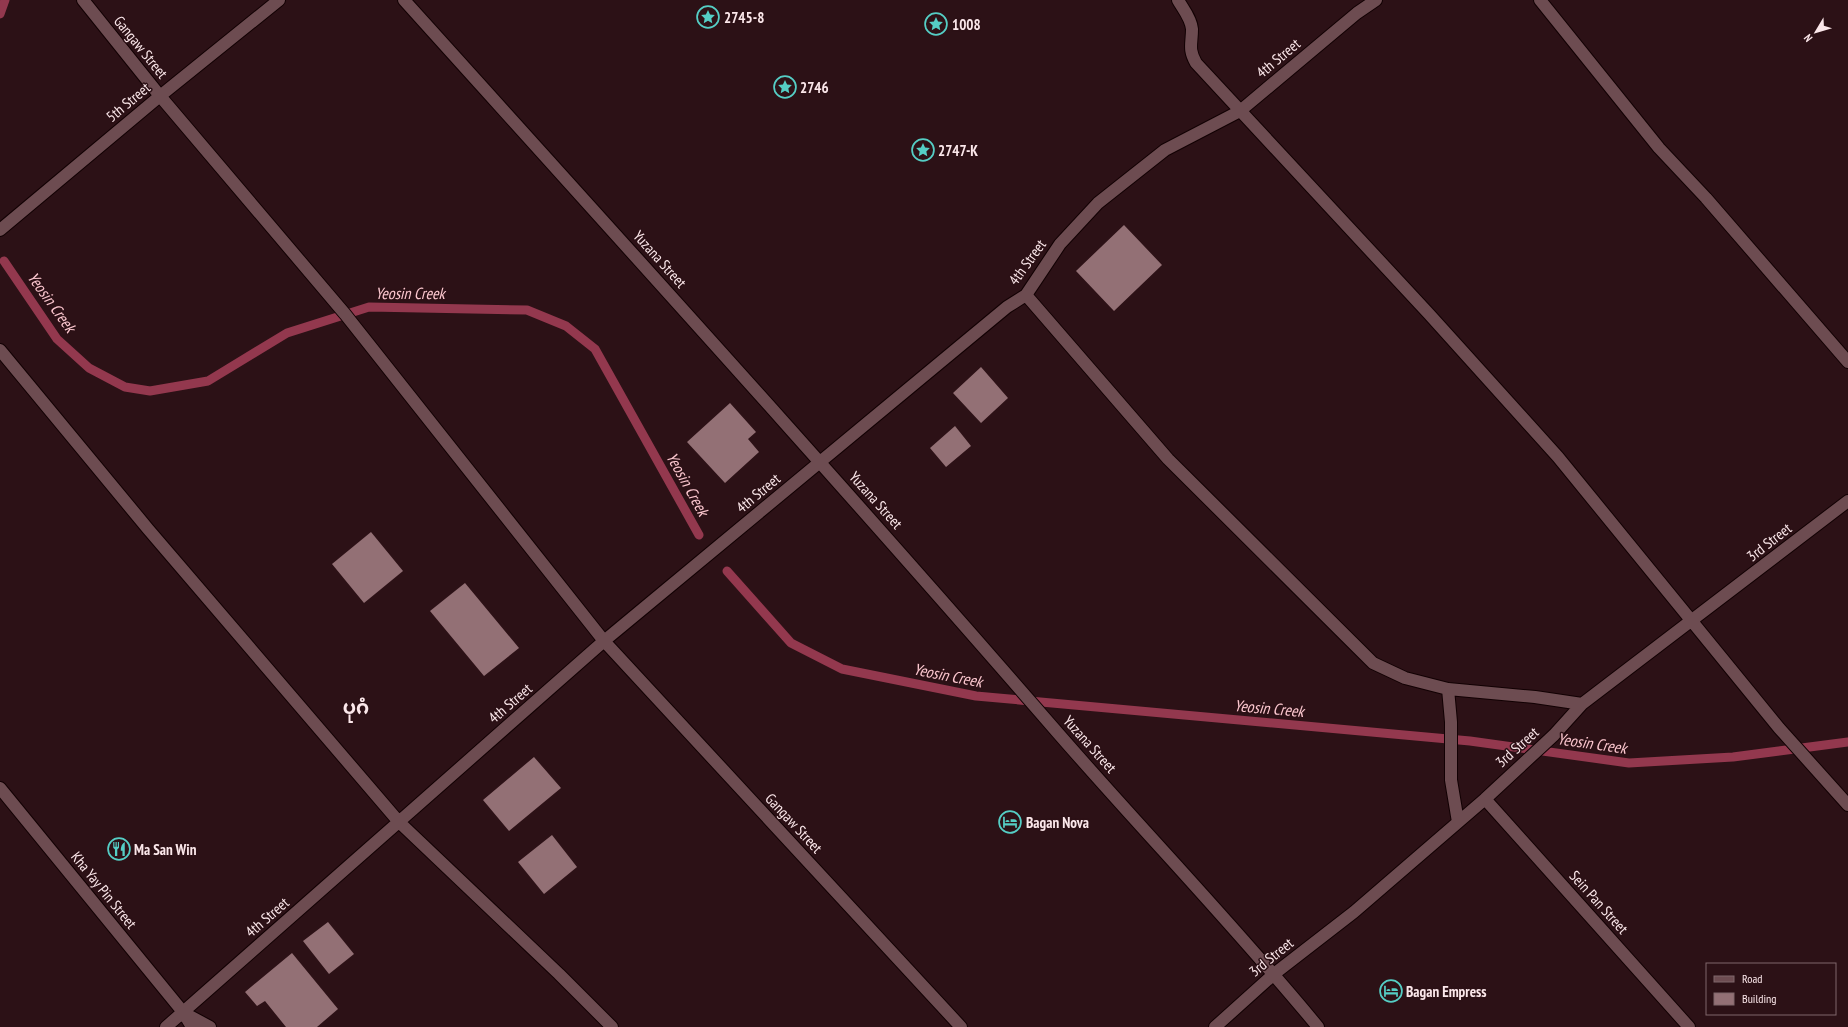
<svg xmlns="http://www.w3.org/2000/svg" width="1848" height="1027" font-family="'PT Sans Narrow','Noto Sans Myanmar',sans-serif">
  <rect width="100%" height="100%" fill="#2c1116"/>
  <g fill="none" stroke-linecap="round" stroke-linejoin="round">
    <!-- stream -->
    <path stroke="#93384e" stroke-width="9" d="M 0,14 L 5,0
      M 4,261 L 57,339 L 89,368 L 125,387 L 150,391 L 208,381 L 287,333 L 369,307 L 527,310 L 566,326 L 595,349 L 699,535
      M 727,571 L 791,643 L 842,669 L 976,696 L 1470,741 L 1629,763 L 1733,757 L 1848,742"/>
  </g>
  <!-- building -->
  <path fill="#937075" d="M 1124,225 L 1162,265 L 1114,311 L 1076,271 Z
    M 981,367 L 1008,398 L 981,423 L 953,393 Z
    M 730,403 L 756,432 L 748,439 L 759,452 L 725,483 L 687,442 Z
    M 955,426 L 971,446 L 946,467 L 930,448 Z
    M 371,532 L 403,571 L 364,603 L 332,564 Z
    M 465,583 L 519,648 L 484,676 L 430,611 Z
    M 534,757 L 561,788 L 509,831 L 483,800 Z
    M 552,835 L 577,867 L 544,894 L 518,862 Z
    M 328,922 L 354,954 L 329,974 L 303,941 Z
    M 292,953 L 338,1009 L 317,1027 L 286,1027 L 265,1001 L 257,1006 L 245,992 Z"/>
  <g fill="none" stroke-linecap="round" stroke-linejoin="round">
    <!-- minor casing -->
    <g stroke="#120003" stroke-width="14">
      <path id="minor" d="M 83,0 L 160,96 L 345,314 L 604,641 L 961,1027
        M 404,0 C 623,243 843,485 1057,732 C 1143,831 1235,926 1318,1027
        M 1178,0 C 1183,9 1191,18 1192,29 C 1192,44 1188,49 1196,63 L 1429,314 L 1558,457 L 1779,728 L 1848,805
        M 1540,0 L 1659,148 L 1706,198 L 1848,362
        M 0,230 L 160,96 L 279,0
        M 1026,295 L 1168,459 L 1373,663 L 1405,678 L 1448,689 L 1535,697 L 1582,704
        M 0,350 L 148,529 L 399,822 L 559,974 L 612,1027
        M 1448,689 L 1451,722 L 1451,780 L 1458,822
        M 0,788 L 183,1012 L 192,1027
        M 1485,799 L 1689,1027
        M 184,1013 L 210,1027
        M 166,1027 L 604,641 L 1007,307 L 1026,295 L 1060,244 L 1098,203 L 1165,150 L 1240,111 L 1357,13 L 1376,0
        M 1215,1027 L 1274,974 L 1354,912 L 1485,799 L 1554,735 L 1582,704 L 1848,501"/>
    </g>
    <!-- minor -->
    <use href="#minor" stroke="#6d4c51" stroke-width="12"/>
  </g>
  <!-- icons -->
  <defs>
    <g id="sight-ring" transform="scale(1.15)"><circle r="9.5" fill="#2c1116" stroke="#55cec5" stroke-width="1.5"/><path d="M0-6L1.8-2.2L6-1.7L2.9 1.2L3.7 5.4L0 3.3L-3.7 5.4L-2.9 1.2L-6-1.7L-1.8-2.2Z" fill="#55cec5"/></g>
    <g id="hotel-ring" transform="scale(1.15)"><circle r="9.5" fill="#2c1116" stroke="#55cec5" stroke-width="1.5"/><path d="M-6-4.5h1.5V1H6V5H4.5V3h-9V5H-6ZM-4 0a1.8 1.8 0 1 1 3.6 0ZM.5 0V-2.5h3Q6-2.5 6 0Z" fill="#55cec5"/></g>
    <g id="restaurant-ring" transform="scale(1.15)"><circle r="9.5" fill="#2c1116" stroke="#55cec5" stroke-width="1.5"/><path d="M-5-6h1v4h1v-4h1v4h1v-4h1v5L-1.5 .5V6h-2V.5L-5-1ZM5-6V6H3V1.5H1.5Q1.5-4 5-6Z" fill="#55cec5"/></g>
  </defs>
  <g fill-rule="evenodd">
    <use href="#sight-ring" x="708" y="17"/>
    <use href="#sight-ring" x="936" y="24"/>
    <use href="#sight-ring" x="785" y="87"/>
    <use href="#sight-ring" x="923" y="150"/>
    <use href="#hotel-ring" x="1010" y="822"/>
    <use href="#restaurant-ring" x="119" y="849"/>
    <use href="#hotel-ring" x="1391" y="991"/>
  </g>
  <g text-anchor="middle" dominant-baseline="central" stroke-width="3" stroke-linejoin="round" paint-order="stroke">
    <!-- poi labels -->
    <g font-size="15" font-weight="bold" fill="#fbe7ea" stroke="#2c1116" text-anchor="start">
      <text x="724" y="17">2745-8</text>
      <text x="952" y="24">1008</text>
      <text x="800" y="87">2746</text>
      <text x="938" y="150">2747-K</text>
      <text x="1026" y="822">Bagan Nova</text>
      <text x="134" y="849">Ma San Win</text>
      <text x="1406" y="991">Bagan Empress</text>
    </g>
    <!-- street labels -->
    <g font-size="15" fill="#fbe7ea" stroke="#2c1116">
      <text transform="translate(141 47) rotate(51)">Gangaw Street</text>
      <text transform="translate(1278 58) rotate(-40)">4th Street</text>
      <text transform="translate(128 102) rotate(-40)">5th Street</text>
      <text transform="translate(660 259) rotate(48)">Yuzana Street</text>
      <text transform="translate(1027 262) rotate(-54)">4th Street</text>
      <text transform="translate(758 493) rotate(-40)">4th Street</text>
      <text transform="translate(876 500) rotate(48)">Yuzana Street</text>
      <text transform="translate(1769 542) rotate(-38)">3rd Street</text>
      <text transform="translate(510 703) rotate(-41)">4th Street</text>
      <text transform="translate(1090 744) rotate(48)">Yuzana Street</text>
      <text transform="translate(1517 747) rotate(-42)">3rd Street</text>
      <text transform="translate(794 823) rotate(47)">Gangaw Street</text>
      <text transform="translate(104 890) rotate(51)">Kha Yay Pin Street</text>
      <text transform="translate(1599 902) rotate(48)">Sein Pan Street</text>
      <text transform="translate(267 917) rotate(-41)">4th Street</text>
      <text transform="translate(1271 957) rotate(-39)">3rd Street</text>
    </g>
    <!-- water labels -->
    <g font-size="16" font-style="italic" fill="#fcc7cf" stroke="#2c1116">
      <text x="410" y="293">Yeosin Creek</text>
      <text transform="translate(52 302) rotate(54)">Yeosin Creek</text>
      <text transform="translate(688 484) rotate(61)">Yeosin Creek</text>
      <text transform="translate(948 675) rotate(11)">Yeosin Creek</text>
      <text transform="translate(1269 708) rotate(5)">Yeosin Creek</text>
      <text transform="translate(1592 743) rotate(8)">Yeosin Creek</text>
    </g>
    <!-- district labels -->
    <g font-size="19" font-weight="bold" fill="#fbe7ea" stroke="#2c1116">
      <text x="356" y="707">ပုဂံ</text>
    </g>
  </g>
  <!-- legend -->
  <rect x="1706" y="963" width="130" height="52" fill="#2c1116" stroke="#7f676b"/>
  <rect x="1714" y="976" width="20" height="6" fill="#6d4c51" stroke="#7f676b"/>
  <text x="1742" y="983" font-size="12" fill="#fbe7ea">Road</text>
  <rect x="1714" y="993" width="20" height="12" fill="#937075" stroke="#7f676b"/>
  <text x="1742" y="1003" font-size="12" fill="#fbe7ea">Building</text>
  <!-- north arrow -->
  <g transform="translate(1816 32) rotate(232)" stroke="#2c1116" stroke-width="3" paint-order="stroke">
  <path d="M0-3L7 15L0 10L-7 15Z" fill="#fbe7ea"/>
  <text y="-6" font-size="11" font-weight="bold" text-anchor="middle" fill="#fbe7ea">N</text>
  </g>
</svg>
